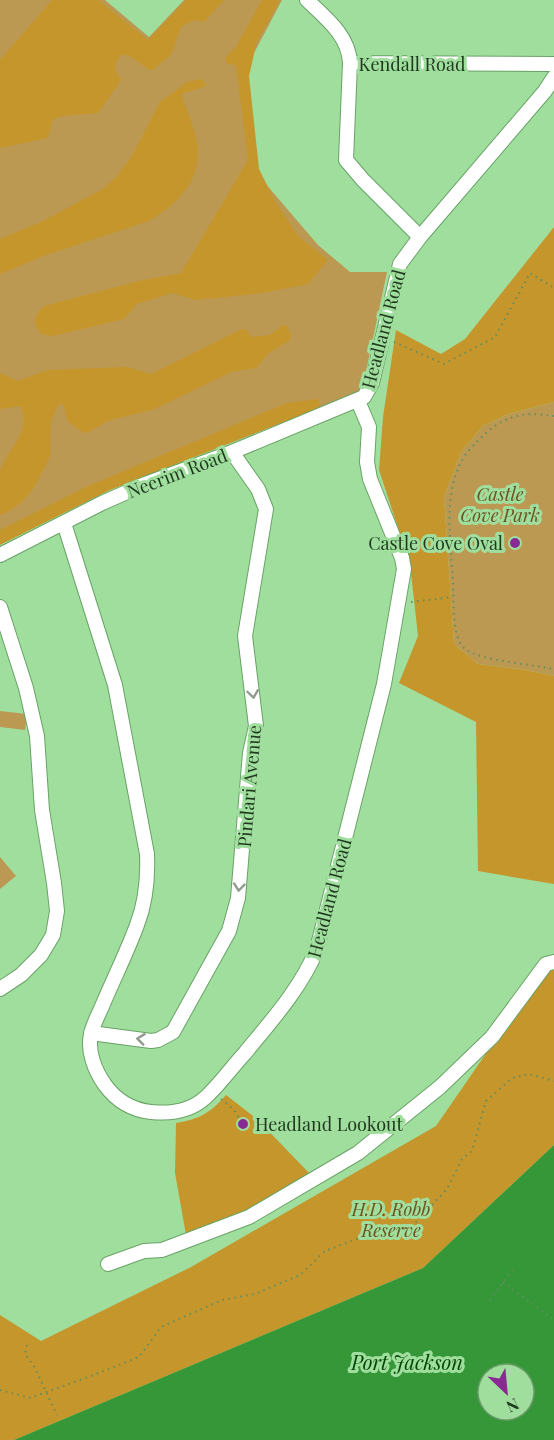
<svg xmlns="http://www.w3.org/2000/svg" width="554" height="1440" font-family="'Playfair Display',serif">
  <rect width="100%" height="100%" fill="#a0de9e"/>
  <!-- green -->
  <path fill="#bc9952" d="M 0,0 L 105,0 L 149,37 L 184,0 L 282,0 L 245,70 L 259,176 L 318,245 L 350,272 L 387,272 L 365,376 L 359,391 L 346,398 L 214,444 L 133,476 L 0,542 Z
    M 554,402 L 554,676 L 526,670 L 478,664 L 454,644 L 444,497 L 461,452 L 483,426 L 508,414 Z
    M 0,711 L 27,714 L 25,730 L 0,727 Z
    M 0,857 L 16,876 L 0,889 Z"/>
  <!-- forest -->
  <path fill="#c5962b" d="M 52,0 L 98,0 L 148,40 L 186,0 L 224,0 L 204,22 L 194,20 L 181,27 L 171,55 L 151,71 L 128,55 L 121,55 C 114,62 113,73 122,79 L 98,113 L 63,116 L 53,119 L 48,138 L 0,148 L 0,60 Z
    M 262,0 L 280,0 L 257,41 L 249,76 L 259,169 L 276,203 L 299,237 L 328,260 L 308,284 L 262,293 L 195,300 L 172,293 L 137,304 L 124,319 L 52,336 L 42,334 C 31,323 34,317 44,306 L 139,281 L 181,273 L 248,160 L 236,65 L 227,64 L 225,58 L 236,47 Z
    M 202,79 L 206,86 L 181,94 C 186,109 194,126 197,143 C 203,179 178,204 149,221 L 46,255 L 0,274 L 0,239 L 41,222 L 103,189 L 117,176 L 132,156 L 160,102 L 187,82 Z
    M 554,227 L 554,402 L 508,414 L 483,426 L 461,452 L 444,497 L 454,644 L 478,664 L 526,670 L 554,676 L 554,884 L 478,871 L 476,722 L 399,683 L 418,636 L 410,564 L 379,470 L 383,417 L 396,330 L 441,354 L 465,339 Z
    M 283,325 L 288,326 L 291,335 L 290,340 L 269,353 L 256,368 L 231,372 L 155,409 L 107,421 L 89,432 L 84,433 L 67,421 L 64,405 L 59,404 C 46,426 52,433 50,455 C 49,461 45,467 42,472 C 33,492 21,507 0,515 C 0,502 0,484 0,471 C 7,450 34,429 20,406 L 0,409 L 0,373 L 17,381 L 48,370 L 127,367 L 151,374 L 242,329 L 246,330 L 252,337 L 270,335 Z
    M 318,399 L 320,408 L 312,411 L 110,490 L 0,545 L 0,530 L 88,486 L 287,403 Z
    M 554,955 L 554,1145 L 423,1268 L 14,1440 L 0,1440 L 0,1315 L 41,1341 L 191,1267 L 436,1126 Z
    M 226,1095 L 257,1119 L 309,1173 L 245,1212 L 186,1235 L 175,1173 L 176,1123 C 200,1119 210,1113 226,1095 Z"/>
  <!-- water -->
  <path fill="#359737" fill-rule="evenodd" d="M 554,1145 L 554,1440 L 14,1440 L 423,1268 ZM 488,1374 L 524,1374 L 524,1410 L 488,1410 Z"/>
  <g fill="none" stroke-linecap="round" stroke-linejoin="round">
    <!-- street casing -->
    <g stroke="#68a366" stroke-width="16">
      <path id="street" d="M 307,0 C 326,18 349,36 350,63 L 554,64
        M 350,63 L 346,160 L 363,180 L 420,237
        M 64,523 L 115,685 L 147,854 C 148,878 146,902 137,925 C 127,952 114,978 103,1004 C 99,1014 93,1024 91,1034 C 87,1051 95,1071 105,1085 C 116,1100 132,1110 151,1112 C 170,1114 191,1111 206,1097 C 220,1084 232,1067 245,1053 C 272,1020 301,988 317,949 L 384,684 L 404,569 L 402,558 L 370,479 L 367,462 L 369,427 L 358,401
        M 0,555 L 102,503 L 145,484 L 232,452 L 364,397 L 372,383 L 400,264 L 420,237 L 545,91 L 554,77
        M 0,607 L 26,688 L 37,736 L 42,810 L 54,883 L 57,911 L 53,935 L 41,955 L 21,975 L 0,989
        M 91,1033 L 151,1041 L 158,1040 L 173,1032 L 229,931 L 238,898 L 250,753 L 256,726 L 245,636 L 266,509 L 258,489 L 232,452
        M 108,1264 L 144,1251 L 162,1250 L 249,1217 L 358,1153 L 440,1087 L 492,1037 L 546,964 L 554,962"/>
    </g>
    <!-- path -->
    <path stroke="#628e61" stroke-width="2" stroke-dasharray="1.5 4.5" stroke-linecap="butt" d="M 394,342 L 444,364 L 495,337 L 530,273 L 554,288
      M 554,416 C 544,415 532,413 522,415 C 504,418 488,429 476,443 C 472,447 467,452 464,457 C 442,492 451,543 453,583 C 454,599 451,638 465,649 C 478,660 535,665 554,669
      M 411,602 L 453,597
      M 221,1099 L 234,1110 L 243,1124
      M 503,1282 L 554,1320
      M 490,1300 L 514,1268
      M 27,1345 L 25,1354 L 34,1366 L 57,1415
      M 0,1390 L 30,1398 L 91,1376 L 139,1357 L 161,1327 L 222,1300 L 255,1294 L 300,1275 L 325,1251 L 377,1231 L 405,1234 L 447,1189 L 462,1159 L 472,1151 L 486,1101 L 512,1078 L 529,1074 L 554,1081"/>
    <!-- street -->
    <use href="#street" stroke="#fff" stroke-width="14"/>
  </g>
  <!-- one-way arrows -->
  <defs><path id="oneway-chevron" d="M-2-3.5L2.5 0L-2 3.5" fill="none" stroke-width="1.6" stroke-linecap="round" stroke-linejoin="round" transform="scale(1.5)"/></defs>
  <g stroke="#8f9c8e">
    <use href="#oneway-chevron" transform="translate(253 694) rotate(82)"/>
    <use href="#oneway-chevron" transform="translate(239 887) rotate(96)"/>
    <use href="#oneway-chevron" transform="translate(141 1039) rotate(-173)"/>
  </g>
  <!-- markers -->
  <g fill="#892a94" stroke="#a0de9e" stroke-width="2">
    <circle cx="515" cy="543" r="6"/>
    <circle cx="243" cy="1124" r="6"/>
  </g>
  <g text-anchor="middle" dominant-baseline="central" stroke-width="6" stroke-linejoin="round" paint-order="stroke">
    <!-- street labels -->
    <g font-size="18" fill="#1f381e" stroke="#a0de9e">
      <text x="412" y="64">Kendall Road</text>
      <text transform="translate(383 329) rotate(-75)">Headland Road</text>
      <text transform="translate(177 473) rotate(-21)">Neerim Road</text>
      <text transform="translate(249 786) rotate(-85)">Pindari Avenue</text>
      <text transform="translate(329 898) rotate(-75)">Headland Road</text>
    </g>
    <!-- park labels -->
    <g font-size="18" font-style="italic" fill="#6c531e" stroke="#a0de9e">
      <text x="500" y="494">Castle<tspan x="500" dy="21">Cove Park</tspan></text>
      <text x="391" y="1209">H.D. Robb<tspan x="391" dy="21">Reserve</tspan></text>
    </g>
    <!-- poi labels -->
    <g font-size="18" fill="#1f381e" stroke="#a0de9e" text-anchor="end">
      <text x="503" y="543">Castle Cove Oval</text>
      <text x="255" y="1124" text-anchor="start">Headland Lookout</text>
    </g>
    <!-- water labels -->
    <g font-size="20" font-style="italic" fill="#004603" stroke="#a0de9e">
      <text x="407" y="1361">Port Jackson</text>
    </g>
  </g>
  <!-- north arrow -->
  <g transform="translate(506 1392) rotate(154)"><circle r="28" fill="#a0de9e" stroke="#6c9c6b" stroke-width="1.5"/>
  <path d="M0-4.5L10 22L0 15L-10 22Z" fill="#892a94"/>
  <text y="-9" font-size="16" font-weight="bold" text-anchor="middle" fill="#1f381e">N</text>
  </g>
</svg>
